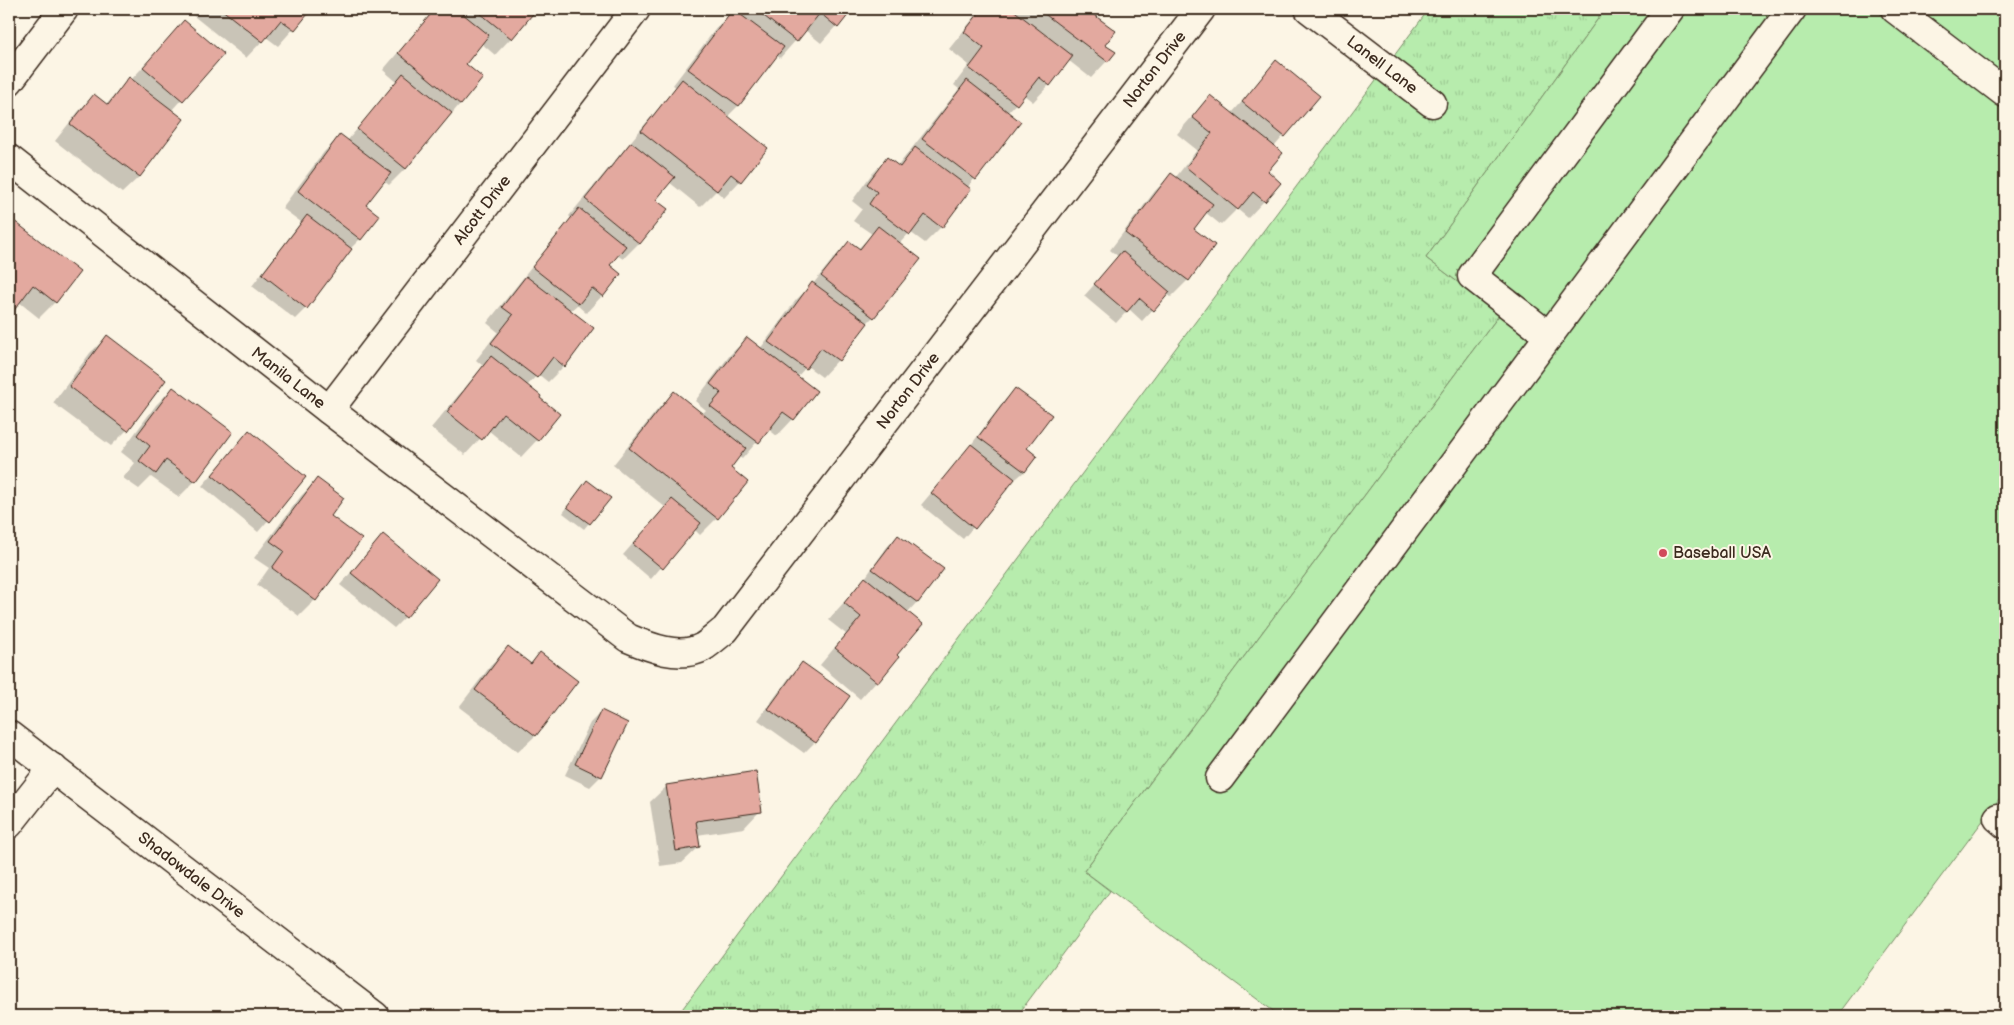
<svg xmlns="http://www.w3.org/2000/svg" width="2014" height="1025" font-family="'Balsamiq Sans',sans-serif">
  <defs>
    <pattern id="grass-tufts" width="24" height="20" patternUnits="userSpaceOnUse" patternTransform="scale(1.25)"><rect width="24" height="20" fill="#b7ecad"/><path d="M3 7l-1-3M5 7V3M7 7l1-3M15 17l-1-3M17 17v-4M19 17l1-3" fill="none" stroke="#9ecb94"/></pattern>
  </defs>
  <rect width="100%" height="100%" fill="#fcf5e5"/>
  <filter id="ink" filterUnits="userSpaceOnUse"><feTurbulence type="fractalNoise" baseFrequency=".02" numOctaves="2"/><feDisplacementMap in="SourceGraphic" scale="10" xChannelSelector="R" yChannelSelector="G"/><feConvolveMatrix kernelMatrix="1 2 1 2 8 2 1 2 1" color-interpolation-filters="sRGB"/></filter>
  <g filter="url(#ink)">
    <!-- grass -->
    <path fill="url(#grass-tufts)" stroke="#798b66" d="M 1429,9 L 1605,9 L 1426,258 L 1500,314 L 1084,871 L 1110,891 L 1017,1016 L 677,1016 Z"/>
    <!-- pitch -->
    <path fill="#b7ecad" stroke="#798b66" d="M 1605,9 L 2005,9 L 2005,791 L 1837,1016 L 1280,1016 L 1084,871 L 1500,314 L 1426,258 Z"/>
    <!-- shadow -->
    <path fill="#0003" d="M 185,9 L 311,9 L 278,46 L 266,37 L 246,58 Z
      M 435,9 L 457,10 L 458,9 L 535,9 L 511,38 L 495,55 L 481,43 L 464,64 L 460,104 L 405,169 L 389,185 L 384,181 L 365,206 L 360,239 L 349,250 L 306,308 L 295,319 L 252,286 L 301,222 L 282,208 L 324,152 L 340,136 L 347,141 L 397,82 L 383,70 Z
      M 730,9 L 851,9 L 821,43 L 805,30 L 780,58 L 776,55 L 738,106 L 727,117 L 740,181 L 724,198 L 716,191 L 700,207 L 669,182 L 654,200 L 639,243 L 623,259 L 617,255 L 608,265 L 602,296 L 586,313 L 577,305 L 570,311 L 564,366 L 548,382 L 538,374 L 527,386 L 537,440 L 521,457 L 488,430 L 465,455 L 431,428 L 483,366 L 476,360 L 498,332 L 487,323 L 571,218 L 569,216 L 676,87 L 673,85 L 717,27 L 728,16 L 725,14 Z
      M 981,9 L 1091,9 L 1088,12 L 1104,45 L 1107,61 L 1091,78 L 1068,60 L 1049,85 L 1033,102 L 1024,95 L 1007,113 L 1019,122 L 967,188 L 941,227 L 925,243 L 910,232 L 899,244 L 873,317 L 862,328 L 838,360 L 822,377 L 807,366 L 797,377 L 793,419 L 777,436 L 768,429 L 742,459 L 738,456 L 729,469 L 746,482 L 717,518 L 700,535 L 694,529 L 651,579 L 623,555 L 665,507 L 613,465 L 658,409 L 674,392 L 702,414 L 706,410 L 695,401 L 730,355 L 747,338 L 760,349 L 796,300 L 813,284 L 833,259 L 850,243 L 858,249 L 872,234 L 853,221 L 862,209 L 852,201 L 871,175 L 887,159 L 897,167 L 959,89 L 954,85 L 969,65 L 949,49 Z
      M 1388,9 L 1403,9 L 1396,15 Z
      M 184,22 L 222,54 L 171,111 L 182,120 L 139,177 L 122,193 L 55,141 L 78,112 L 94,96 L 106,105 L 129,79 L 131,80 Z
      M 1277,62 L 1318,96 L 1274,147 L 1266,172 L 1264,201 L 1248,218 L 1237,209 L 1221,225 L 1205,212 L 1192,230 L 1213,246 L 1188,280 L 1171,297 L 1167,294 L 1142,321 L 1129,309 L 1116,323 L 1084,296 L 1119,257 L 1110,250 L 1155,191 L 1172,174 L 1176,177 L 1197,150 L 1177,134 L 1210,96 L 1232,113 Z
      M 9,219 L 78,272 L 55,302 L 39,318 L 19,302 L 9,315 Z
      M 107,337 L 127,430 L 111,446 L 53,403 L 90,353 Z
      M 173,388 L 195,481 L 179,497 L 151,477 L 139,489 L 123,478 L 135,463 L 121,452 L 156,405 Z
      M 1015,390 L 1025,448 L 1035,456 L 1024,472 L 1012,482 L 963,539 L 921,505 L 968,449 L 1004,401 Z
      M 249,432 L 305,478 L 258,532 L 202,486 Z
      M 317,480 L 329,516 L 315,600 L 299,616 L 257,585 L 269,568 L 254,558 L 301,496 Z
      M 582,487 L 609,498 L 584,529 L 563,513 Z
      M 383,535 L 405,617 L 394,628 L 340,585 Z
      M 898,536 L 942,569 L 917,602 L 907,613 L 895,655 L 898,657 L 860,699 L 820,665 L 846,634 L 828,620 L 863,581 L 887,547 Z
      M 508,648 L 530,664 L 540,653 L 577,681 L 535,736 L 518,752 L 459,707 L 492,664 Z
      M 802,664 L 848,697 L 815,742 L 804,753 L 758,720 L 791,675 Z
      M 601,712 L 601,776 L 590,787 L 565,775 L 590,723 Z
      M 667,786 L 760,811 L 744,828 L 697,835 L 699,847 L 682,863 L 660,866 L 650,802 Z"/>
    <!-- building -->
    <path fill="#e3a99f" stroke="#3b2a1e" d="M 221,9 L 312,9 L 295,30 L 281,20 L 263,42 Z
      M 435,9 L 457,9 L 489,35 L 466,64 L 483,78 L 461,105 L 398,53 Z
      M 475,9 L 537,9 L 512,39 Z
      M 733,9 L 784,47 L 739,106 L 688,69 Z
      M 755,9 L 853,9 L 838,28 L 820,13 L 797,42 Z
      M 982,9 L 1012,9 L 1073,56 L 1050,86 L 1039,77 L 1017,105 L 969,68 L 984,48 L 964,32 Z
      M 1038,9 L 1092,9 L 1090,12 L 1116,31 L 1105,45 L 1116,52 L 1108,62 Z
      M 184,20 L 224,54 L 183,101 L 143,67 Z
      M 1276,60 L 1320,96 L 1285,137 L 1242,102 Z
      M 403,73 L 452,113 L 406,169 L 357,129 Z
      M 129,77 L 184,119 L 140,177 L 70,124 L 94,94 L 108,105 Z
      M 682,79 L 768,148 L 741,182 L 731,174 L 717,191 L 641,131 Z
      M 967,80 L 1021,122 L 976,180 L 922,139 Z
      M 1210,95 L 1283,153 L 1268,171 L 1281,183 L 1265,202 L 1253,192 L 1238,210 L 1186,167 L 1212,133 L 1192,117 Z
      M 340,134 L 391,173 L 366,205 L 380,216 L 361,240 L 298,191 Z
      M 631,142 L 675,177 L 656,200 L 668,209 L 640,244 L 585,199 Z
      M 915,147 L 971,189 L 942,228 L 925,215 L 910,235 L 869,204 L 877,192 L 867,184 L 887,157 L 900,167 Z
      M 1171,173 L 1213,204 L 1194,229 L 1215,245 L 1189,281 L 1125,233 Z
      M 579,208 L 626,246 L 610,265 L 621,274 L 603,297 L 592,288 L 579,304 L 532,267 Z
      M 307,215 L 352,249 L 307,309 L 262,274 Z
      M 9,217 L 80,272 L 56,303 L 33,285 L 12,313 L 9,310 Z
      M 878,226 L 921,259 L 874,318 L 821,276 L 849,241 L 860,249 Z
      M 1122,251 L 1170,292 L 1154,311 L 1139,298 L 1127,312 L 1094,284 Z
      M 526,276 L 594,328 L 565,367 L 553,357 L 537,378 L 491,343 L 513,315 L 502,307 Z
      M 812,282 L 868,323 L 839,361 L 821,348 L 806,369 L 768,342 Z
      M 107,335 L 166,380 L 128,431 L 69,386 Z
      M 747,337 L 817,391 L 794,420 L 783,412 L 759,443 L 710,406 L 721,393 L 710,384 Z
      M 491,356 L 541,396 L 540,398 L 560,414 L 538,441 L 503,413 L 482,440 L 447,412 Z
      M 173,387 L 233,432 L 196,482 L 166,460 L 156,474 L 139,461 L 150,446 L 137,435 Z
      M 1015,388 L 1052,415 L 1027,448 L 1037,456 L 1025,472 L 978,437 Z
      M 674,391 L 746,448 L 731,468 L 748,482 L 718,519 L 629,448 Z
      M 249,430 L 306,477 L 270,522 L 212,475 Z
      M 971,444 L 1015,479 L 975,529 L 931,493 Z
      M 317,478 L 344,498 L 331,516 L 362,539 L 316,601 L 272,568 L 284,551 L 270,541 Z
      M 587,480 L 611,498 L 590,524 L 567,507 Z
      M 672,499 L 701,523 L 663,569 L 633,544 Z
      M 383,534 L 438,579 L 406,618 L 351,573 Z
      M 898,535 L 944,569 L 918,603 L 872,569 Z
      M 865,577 L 923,624 L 897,655 L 899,657 L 878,683 L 835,648 L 861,617 L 844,603 Z
      M 508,646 L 531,664 L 540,652 L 578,681 L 536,736 L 475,690 Z
      M 802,662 L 850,696 L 816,743 L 768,709 Z
      M 601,710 L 628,723 L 602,777 L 575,764 Z
      M 756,771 L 762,812 L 696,821 L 700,847 L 676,851 L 666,785 Z"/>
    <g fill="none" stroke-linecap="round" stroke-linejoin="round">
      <!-- minor casing -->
      <g stroke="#3b2a1e" stroke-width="31">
        <g id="minor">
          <path id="s1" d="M 1309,9 L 1432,103"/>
          <path d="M 1895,9 L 2005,93"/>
          <path d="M 9,81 L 64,9"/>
          <path id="s2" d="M 9,159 L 329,410 L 628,638 C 649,647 680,660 703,647 C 711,642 718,635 725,630 L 1201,9"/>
          <path d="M 1549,336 L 1472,276 L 1670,9"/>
          <path id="s3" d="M 329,410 L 636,9"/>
          <path id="s4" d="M 9,735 L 375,1016"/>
          <path d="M 1220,778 L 1792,9"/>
          <path d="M 1998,818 L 2005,824"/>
          <path d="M 9,824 L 53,768"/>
        </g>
      </g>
      <!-- minor -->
      <use href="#minor" stroke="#fcf5e5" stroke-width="28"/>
    </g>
  </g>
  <!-- markers -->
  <circle fill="#d1495b" stroke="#fcf5e5" stroke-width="2" cx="1663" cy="553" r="5"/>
  <g text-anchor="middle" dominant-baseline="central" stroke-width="4" stroke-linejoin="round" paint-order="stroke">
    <!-- street labels -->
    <g font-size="16" fill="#3b2a1e" stroke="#fcf5e5">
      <text stroke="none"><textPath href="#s1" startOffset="92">Lanell Lane</textPath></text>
      <text stroke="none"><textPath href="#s2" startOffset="1595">Norton Drive</textPath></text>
      <text stroke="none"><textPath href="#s3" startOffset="252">Alcott Drive</textPath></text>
      <text stroke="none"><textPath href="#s2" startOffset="355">Manila Lane</textPath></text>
      <text stroke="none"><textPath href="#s2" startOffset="1190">Norton Drive</textPath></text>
      <text stroke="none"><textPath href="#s4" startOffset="230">Shadowdale Drive</textPath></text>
    </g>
    <!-- poi labels -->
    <g font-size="16" fill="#3b2a1e" stroke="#fcf5e5" text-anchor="start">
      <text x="1673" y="553">Baseball USA</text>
    </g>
  </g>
  <!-- margin -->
  <rect width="2014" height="1025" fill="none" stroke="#fcf5e5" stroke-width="30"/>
  <rect x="15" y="15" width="1984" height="995" fill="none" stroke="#3b2a1e" stroke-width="2" filter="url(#ink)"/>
</svg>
